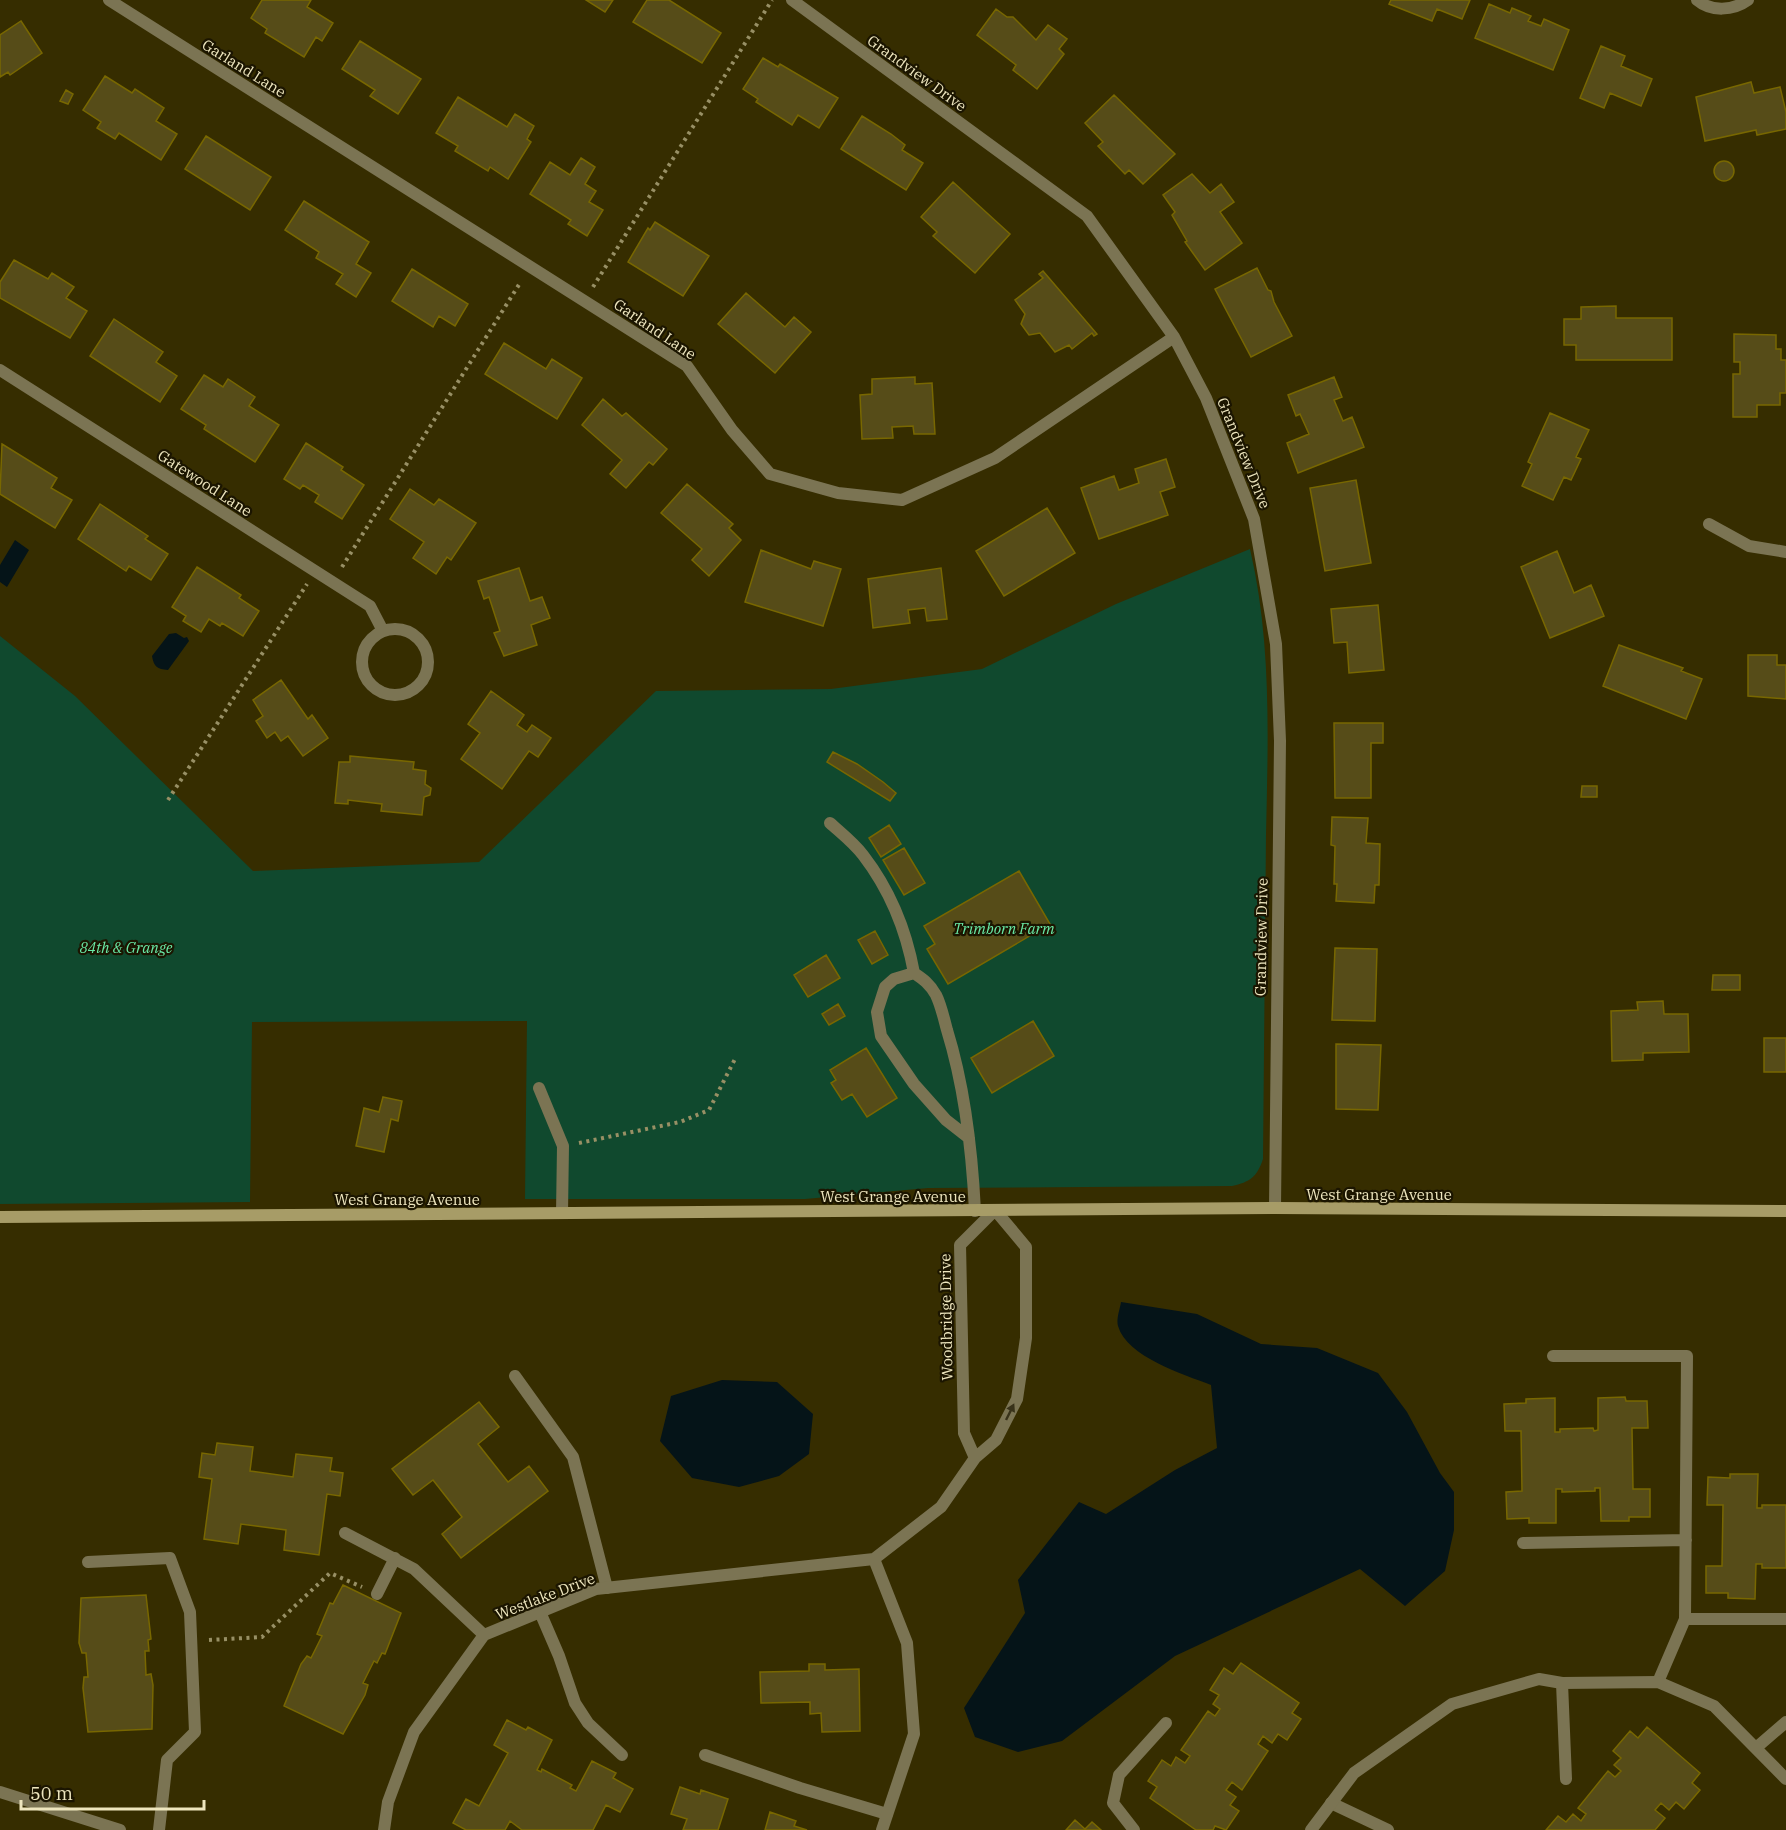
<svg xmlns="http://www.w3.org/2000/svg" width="1786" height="1830" font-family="'IBM Plex Serif',serif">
  <rect width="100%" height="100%" fill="#362d00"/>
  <!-- green -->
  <path fill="#10492e" d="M 1250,549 C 1272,643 1268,740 1266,835 C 1265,943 1264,1051 1263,1159 C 1257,1177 1250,1182 1232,1186 L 928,1188 L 805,1199 L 525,1199 L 527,1021 L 252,1022 L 250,1202 L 0,1204 L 0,636 L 75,696 L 253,871 L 479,862 L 656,691 L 831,689 L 982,669 L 1116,604 Z"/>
  <!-- water -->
  <path fill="#051418" d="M 15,540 L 29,550 L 7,587 L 0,582 L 0,565 Z
    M 176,633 L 184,638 L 187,637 L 189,641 L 168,670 C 157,669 154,667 152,656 L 169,634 Z
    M 1121,1302 L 1197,1314 L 1261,1344 L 1317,1348 L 1378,1373 L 1407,1412 L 1440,1473 L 1454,1492 L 1454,1530 L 1445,1571 L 1405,1606 L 1360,1569 L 1175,1656 L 1062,1741 L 1018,1752 L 975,1737 L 964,1708 L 1025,1613 L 1018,1580 L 1079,1502 L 1106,1514 L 1175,1470 L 1217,1448 L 1211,1385 C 1183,1374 1127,1357 1118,1326 C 1116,1319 1120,1309 1121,1302 Z
    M 722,1380 L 777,1382 L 813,1414 L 809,1454 L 779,1476 L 739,1487 L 692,1478 L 660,1441 L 671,1396 Z"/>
  <!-- building -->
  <path fill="#564c18" stroke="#786700" stroke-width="1.5" d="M 262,0 L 311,0 L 307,7 L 333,23 L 322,41 L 316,37 L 304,57 L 265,33 L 267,29 L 251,18 Z
    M 586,0 L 613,0 L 605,12 Z
    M 647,0 L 669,0 L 721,33 L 702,63 L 633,22 Z
    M 1391,0 L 1470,0 L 1462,19 L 1437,9 L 1432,21 L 1389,4 Z
    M 1489,4 L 1510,13 L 1512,8 L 1531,16 L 1528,21 L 1541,26 L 1544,19 L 1569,30 L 1553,70 L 1475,38 Z
    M 996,9 L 1007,17 L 1013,17 L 1036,40 L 1048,25 L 1067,39 L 1059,49 L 1064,54 L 1037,89 L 1013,70 L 1016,65 L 977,35 Z
    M 21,21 L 42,53 L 10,75 L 8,72 L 0,77 L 0,35 Z
    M 360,41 L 421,79 L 398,114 L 370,96 L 375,90 L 342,69 Z
    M 1601,46 L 1625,56 L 1621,66 L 1652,79 L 1641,106 L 1610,93 L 1604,108 L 1580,98 Z
    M 763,58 L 778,67 L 780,64 L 838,98 L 819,128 L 798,115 L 792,125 L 756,102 L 758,99 L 743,89 Z
    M 105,76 L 132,93 L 135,89 L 164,108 L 156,121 L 177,134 L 161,160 L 119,133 L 115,139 L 97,128 L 101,122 L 83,110 Z
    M 1751,82 L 1754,93 L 1780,87 L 1786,112 L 1786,129 L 1757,135 L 1756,130 L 1705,141 L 1696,97 Z
    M 66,90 L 73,94 L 68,104 L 60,101 Z
    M 1114,95 L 1175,154 L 1143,184 L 1129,170 L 1125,174 L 1098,146 L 1103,142 L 1085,123 Z
    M 458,97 L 507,127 L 515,114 L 534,126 L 527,139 L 531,142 L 508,179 L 490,167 L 488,171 L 455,151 L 458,146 L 436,133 Z
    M 862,116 L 891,134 L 905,145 L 902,150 L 923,163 L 906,190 L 841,149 Z
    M 206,136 L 271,177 L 250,210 L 185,169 Z
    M 581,158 L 595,167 L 585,184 L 596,191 L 589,202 L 603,210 L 587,236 L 568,224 L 571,220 L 530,194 L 550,162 L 570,175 Z
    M1714 171a10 10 0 1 1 20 0a10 10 0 1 1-20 0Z
    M 1192,174 L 1210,193 L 1221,184 L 1234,202 L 1220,212 L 1242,243 L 1205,270 L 1185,242 L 1187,241 L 1172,215 L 1175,212 L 1163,195 Z
    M 953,182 L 1010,234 L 975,273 L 933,236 L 937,232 L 921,217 Z
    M 304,201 L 369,242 L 356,264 L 371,273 L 356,297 L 336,284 L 343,274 L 316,258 L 319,252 L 285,230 Z
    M 655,222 L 709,256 L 683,296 L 628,262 L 648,228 L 650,230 Z
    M 14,260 L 48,279 L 52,273 L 74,287 L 66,298 L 87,311 L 70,338 L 0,298 L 0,282 Z
    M 1257,268 L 1268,290 L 1271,291 L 1274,302 L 1292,336 L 1251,357 L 1215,289 Z
    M 412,269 L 468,304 L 455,326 L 439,316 L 433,327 L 392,301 Z
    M 1043,271 L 1097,334 L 1094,336 L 1092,333 L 1072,349 L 1069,345 L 1055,352 L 1040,333 L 1029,335 L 1021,324 L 1025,314 L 1015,300 L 1043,278 L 1039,274 Z
    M 746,293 L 785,327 L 794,317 L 811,332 L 775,373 L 718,324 Z
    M 1616,306 L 1616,318 L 1672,318 L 1672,360 L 1576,360 L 1576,345 L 1564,345 L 1564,319 L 1581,319 L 1581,307 Z
    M 114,319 L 163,352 L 156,362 L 177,376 L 160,402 L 90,356 Z
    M 1734,334 L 1776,335 L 1776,349 L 1781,349 L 1781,360 L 1786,360 L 1786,393 L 1780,393 L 1780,405 L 1757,405 L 1757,417 L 1733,417 L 1733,374 L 1740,374 L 1740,362 L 1734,362 Z
    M 504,343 L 546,369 L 552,359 L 582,378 L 557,419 L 485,374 Z
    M 204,375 L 223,387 L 228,379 L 255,397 L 249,406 L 279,425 L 255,462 L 204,429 L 206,425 L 181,409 Z
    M 915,377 L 915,384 L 932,383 L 935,434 L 914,434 L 913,426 L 892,427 L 893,438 L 862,439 L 860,395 L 872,394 L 872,379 Z
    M 1334,377 L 1342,397 L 1334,400 L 1343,421 L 1352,417 L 1364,447 L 1298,473 L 1287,443 L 1309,434 L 1300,414 L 1296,416 L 1288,395 Z
    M 603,399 L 622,416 L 626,413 L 667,449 L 653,465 L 649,462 L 626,488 L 610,474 L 622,460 L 582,425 Z
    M 1550,413 L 1589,430 L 1576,457 L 1581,459 L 1571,480 L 1564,477 L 1553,500 L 1522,486 L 1532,464 L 1528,462 Z
    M 306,443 L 343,467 L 341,470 L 364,485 L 342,519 L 315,502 L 319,495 L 303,485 L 300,489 L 284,479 Z
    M 2,444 L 57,478 L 51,488 L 72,500 L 55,528 L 0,494 Z
    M 1166,459 L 1175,487 L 1160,492 L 1168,515 L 1099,539 L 1081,488 L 1114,476 L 1119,490 L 1139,483 L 1135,469 Z
    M 1356,480 L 1371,563 L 1325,571 L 1310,488 Z
    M 687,484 L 733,524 L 729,528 L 741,540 L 709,576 L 692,560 L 702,549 L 661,513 Z
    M 410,489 L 434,505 L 439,499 L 476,523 L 451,560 L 447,557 L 436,574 L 413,558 L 424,542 L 390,519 Z
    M 100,504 L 148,536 L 145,539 L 168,554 L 151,580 L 129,566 L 126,571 L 78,539 Z
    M 1047,508 L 1075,553 L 1004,596 L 976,551 Z
    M 761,550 L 811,569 L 814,561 L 841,569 L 823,626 L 745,602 Z
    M 1557,551 L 1574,593 L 1591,585 L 1604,616 L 1550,638 L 1521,567 Z
    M 197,567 L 241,595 L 239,598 L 259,611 L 243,636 L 222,623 L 220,626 L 209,619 L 201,632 L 183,621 L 186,616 L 172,607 Z
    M 519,568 L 530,601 L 542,597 L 550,618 L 531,625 L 537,645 L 504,656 L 494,633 L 500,631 L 489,597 L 484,599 L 478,581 Z
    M 941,568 L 947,619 L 927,621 L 925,608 L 908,610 L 910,623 L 873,628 L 868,579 Z
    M 1378,605 L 1384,670 L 1349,673 L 1347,642 L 1334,643 L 1331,609 Z
    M 1619,645 L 1683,668 L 1681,671 L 1702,679 L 1686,719 L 1603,686 Z
    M 1748,655 L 1777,655 L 1777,665 L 1786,665 L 1786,699 L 1748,696 Z
    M 281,680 L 308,719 L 312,715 L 328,738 L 303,756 L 288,736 L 281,741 L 275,732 L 267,738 L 256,721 L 263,716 L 253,700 Z
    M 491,691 L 524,715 L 517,725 L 527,732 L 532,725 L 551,738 L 538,757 L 529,751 L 502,789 L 461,759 L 480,733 L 468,724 Z
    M 1334,723 L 1383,723 L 1383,743 L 1371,743 L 1371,798 L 1335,798 Z
    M 833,752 L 857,764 L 883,782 L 896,793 L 890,801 L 827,762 Z
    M 350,756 L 414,762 L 413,769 L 426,771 L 425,784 L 431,788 L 430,795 L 424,797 L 422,815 L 381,811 L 382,804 L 348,800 L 348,804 L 335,803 L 339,762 L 350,762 Z
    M 1582,786 L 1597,786 L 1597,797 L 1581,797 Z
    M 1332,817 L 1368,818 L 1366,843 L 1380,844 L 1379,885 L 1375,885 L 1374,903 L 1336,901 L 1337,884 L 1334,884 L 1335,846 L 1331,845 Z
    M 889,825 L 901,844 L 881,857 L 869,838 Z
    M 904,848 L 925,883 L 904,895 L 883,860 Z
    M 1019,871 L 1050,924 L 948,984 L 927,949 L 935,944 L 924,926 Z
    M 875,931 L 888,955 L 872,964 L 858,940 Z
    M 1335,948 L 1377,949 L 1375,1021 L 1332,1020 Z
    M 826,955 L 840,978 L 808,997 L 794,975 Z
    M 1713,975 L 1740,975 L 1740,990 L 1712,990 Z
    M 1663,1001 L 1664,1014 L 1688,1014 L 1689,1052 L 1643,1053 L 1643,1060 L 1612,1061 L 1611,1011 L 1638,1010 L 1637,1002 Z
    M 838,1004 L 845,1016 L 829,1025 L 822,1014 Z
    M 1033,1021 L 1054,1056 L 992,1093 L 971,1058 Z
    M 1764,1038 L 1786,1038 L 1786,1072 L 1764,1072 Z
    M 1336,1044 L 1381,1045 L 1378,1110 L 1336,1109 Z
    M 866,1048 L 897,1098 L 867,1117 L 852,1094 L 842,1100 L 831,1083 L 836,1080 L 830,1070 Z
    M 383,1097 L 402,1101 L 398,1121 L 391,1119 L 384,1152 L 356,1146 L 364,1108 L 379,1112 Z
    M 1625,1397 L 1626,1401 L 1647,1401 L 1648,1428 L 1632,1428 L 1633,1489 L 1650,1489 L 1650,1517 L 1629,1517 L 1629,1521 L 1601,1521 L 1600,1488 L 1595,1488 L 1595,1491 L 1562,1492 L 1562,1489 L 1556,1489 L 1556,1523 L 1529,1523 L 1529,1518 L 1507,1519 L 1506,1492 L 1522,1491 L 1521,1431 L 1505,1431 L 1504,1404 L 1526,1403 L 1526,1399 L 1555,1398 L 1555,1432 L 1560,1432 L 1560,1429 L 1593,1428 L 1594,1431 L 1598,1430 L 1598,1398 Z
    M 479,1402 L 499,1427 L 478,1444 L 508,1482 L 529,1466 L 548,1491 L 461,1558 L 442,1534 L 462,1517 L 433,1480 L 413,1495 L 392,1469 Z
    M 217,1443 L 253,1447 L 250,1471 L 293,1477 L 296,1454 L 332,1458 L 330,1471 L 343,1473 L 340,1496 L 327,1494 L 319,1555 L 284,1550 L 286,1530 L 241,1524 L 238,1544 L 204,1539 L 212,1479 L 199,1477 L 202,1453 L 215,1455 Z
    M 1730,1474 L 1758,1474 L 1757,1508 L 1762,1508 L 1762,1505 L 1786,1505 L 1786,1568 L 1762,1568 L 1762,1564 L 1756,1564 L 1755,1599 L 1728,1598 L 1728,1593 L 1706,1593 L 1706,1566 L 1722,1566 L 1723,1505 L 1707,1505 L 1708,1477 L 1730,1478 Z
    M 343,1585 L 401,1613 L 385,1654 L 382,1653 L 377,1663 L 374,1661 L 363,1683 L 368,1685 L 365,1695 L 343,1734 L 284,1706 L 301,1664 L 307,1656 L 311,1658 L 322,1636 L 317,1634 L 330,1603 L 333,1604 Z
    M 146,1595 L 151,1639 L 148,1640 L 149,1651 L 145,1651 L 146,1675 L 151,1674 L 153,1685 L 152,1729 L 88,1732 L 83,1688 L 84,1677 L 88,1677 L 86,1653 L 82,1653 L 79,1643 L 81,1598 Z
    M 1241,1663 L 1299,1703 L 1292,1713 L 1301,1719 L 1287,1740 L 1278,1734 L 1272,1743 L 1263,1736 L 1258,1744 L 1268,1751 L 1242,1790 L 1232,1782 L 1226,1790 L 1236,1797 L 1230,1805 L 1239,1811 L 1226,1830 L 1215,1826 L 1213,1830 L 1196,1830 L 1150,1798 L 1157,1787 L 1148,1781 L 1162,1760 L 1171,1766 L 1176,1757 L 1185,1763 L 1190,1756 L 1181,1750 L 1208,1711 L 1215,1716 L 1220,1709 L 1213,1704 L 1219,1695 L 1210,1690 L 1224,1668 L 1233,1674 Z
    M 809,1664 L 825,1664 L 825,1670 L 859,1669 L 860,1731 L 822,1732 L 821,1713 L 810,1714 L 810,1702 L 761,1703 L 760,1672 L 809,1671 Z
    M 507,1720 L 526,1730 L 528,1727 L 552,1740 L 537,1770 L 541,1772 L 542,1769 L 572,1785 L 570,1788 L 576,1791 L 592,1761 L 616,1773 L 613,1778 L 633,1789 L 620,1812 L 606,1805 L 593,1830 L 522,1830 L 510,1821 L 505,1830 L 466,1830 L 453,1823 L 466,1799 L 479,1806 L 508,1753 L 494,1745 Z
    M 1647,1727 L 1700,1773 L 1692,1783 L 1700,1790 L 1684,1809 L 1676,1802 L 1669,1810 L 1661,1803 L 1655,1810 L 1665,1818 L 1655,1830 L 1546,1830 L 1558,1816 L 1566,1822 L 1573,1814 L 1581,1821 L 1586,1814 L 1578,1808 L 1608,1771 L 1615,1777 L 1621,1771 L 1614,1765 L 1621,1758 L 1613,1751 L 1630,1731 L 1638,1738 Z
    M 680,1787 L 700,1794 L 701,1790 L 728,1799 L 718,1830 L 683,1830 L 687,1819 L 671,1814 Z
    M 770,1812 L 796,1821 L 794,1826 L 807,1830 L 765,1830 Z
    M 1075,1820 L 1085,1829 L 1092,1822 L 1101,1830 L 1066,1830 Z"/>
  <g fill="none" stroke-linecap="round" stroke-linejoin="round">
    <!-- path -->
    <path stroke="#989065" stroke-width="4" stroke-dasharray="3 4.5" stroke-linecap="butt" d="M 593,287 L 772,0
      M 342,567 L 520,283
      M 168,800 L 307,584
      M 579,1143 L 680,1122 L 709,1110 L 736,1057
      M 209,1640 L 262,1637 L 330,1573 L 362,1587"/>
    <!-- lane -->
    <path stroke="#7b7453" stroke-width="12" d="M 830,823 C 841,833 854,843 863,855 C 890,890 906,929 914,973
      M 539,1088 L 563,1146 L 562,1213
      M 969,1138 L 946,1120 L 914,1084 L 881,1036 L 877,1012 L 885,987 L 894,979 L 914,973 C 923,979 930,984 936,995 C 941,1005 944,1019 947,1030 C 965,1088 972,1150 975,1211
      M 1553,1356 L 1687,1356 L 1685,1619 L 1786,1619
      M 515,1376 L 573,1457 L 607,1588
      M 345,1533 L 414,1569 L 484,1635
      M 1523,1543 L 1686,1540
      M 88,1562 L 170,1558 L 190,1612 L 195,1732 L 167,1760 L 159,1830
      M 377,1594 L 395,1558
      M 540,1612 L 559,1656 L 575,1703 L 588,1723 L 622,1755
      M 1658,1682 L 1685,1619
      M 1562,1683 L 1566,1779
      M 1757,1747 L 1786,1722
      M 705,1755 L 800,1788 L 887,1814
      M 1331,1803 L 1388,1830
      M 1134,1830 L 1113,1803 L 1119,1775 L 1166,1723"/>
    <!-- street -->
    <path stroke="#7b7453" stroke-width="12" d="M 109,0 L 687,366 L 732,430 L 770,474 L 838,493 L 902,500 L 995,458 L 1174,337
      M 792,0 L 1087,216 L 1174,337 L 1206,398 L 1254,519 L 1276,644 L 1280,741 L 1275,1208
      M 1697,0 C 1711,12 1733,11 1748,0
      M 0,370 L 370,606 L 383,631
      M 1709,524 L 1749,546 L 1786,552
      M362 662a33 33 0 1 1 66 0a33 33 0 1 1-66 0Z
      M 874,1559 L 941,1507 L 975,1458 L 996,1440 L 1017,1399 L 1026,1338 L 1026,1247 L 995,1210 L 960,1245 L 964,1433 L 975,1458
      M 874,1559 L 907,1643 L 914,1734 L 882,1830
      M 0,1792 L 120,1830
      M 384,1830 L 388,1802 L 414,1732 L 484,1635 L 596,1589 L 874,1559
      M 1311,1830 L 1354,1773 L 1452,1704 L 1539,1679 L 1562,1683 L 1658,1682 L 1714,1706 L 1786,1779"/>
    <!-- secondary -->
    <path stroke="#a79c67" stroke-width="12" d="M 0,1217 L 1275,1208 L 1786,1211"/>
  </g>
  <!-- one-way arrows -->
  <defs><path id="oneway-solid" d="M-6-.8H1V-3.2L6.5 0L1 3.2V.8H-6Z" transform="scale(1.5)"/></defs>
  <use fill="#383219" href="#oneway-solid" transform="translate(1010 1412) rotate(-64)"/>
  <g text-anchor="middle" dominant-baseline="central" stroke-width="4.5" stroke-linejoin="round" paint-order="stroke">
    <!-- street labels -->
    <g font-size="15" fill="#eee6be" stroke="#1b1500">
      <text transform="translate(244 68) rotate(32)">Garland Lane</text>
      <text transform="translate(917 73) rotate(36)">Grandview Drive</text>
      <text transform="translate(655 329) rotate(34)">Garland Lane</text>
      <text transform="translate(1244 453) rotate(68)">Grandview Drive</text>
      <text transform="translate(205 483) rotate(33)">Gatewood Lane</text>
      <text transform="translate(1261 937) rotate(-89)">Grandview Drive</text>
      <text x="1379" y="1194">West Grange Avenue</text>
      <text x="893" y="1196">West Grange Avenue</text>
      <text x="407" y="1199">West Grange Avenue</text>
      <text transform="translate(946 1317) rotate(-91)">Woodbridge Drive</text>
      <text transform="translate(545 1596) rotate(-21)">Westlake Drive</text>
    </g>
    <!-- park labels -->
    <g font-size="15" font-style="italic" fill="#6aeaa6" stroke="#1b1500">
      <text x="1004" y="928">Trimborn Farm</text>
      <text x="126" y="947">84th &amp; Grange</text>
    </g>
  </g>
  <!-- scale -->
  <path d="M21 1800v9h183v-9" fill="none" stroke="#eee6be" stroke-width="3"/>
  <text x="30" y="1800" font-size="18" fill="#eee6be" stroke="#1b1500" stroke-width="4.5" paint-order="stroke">50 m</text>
</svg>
